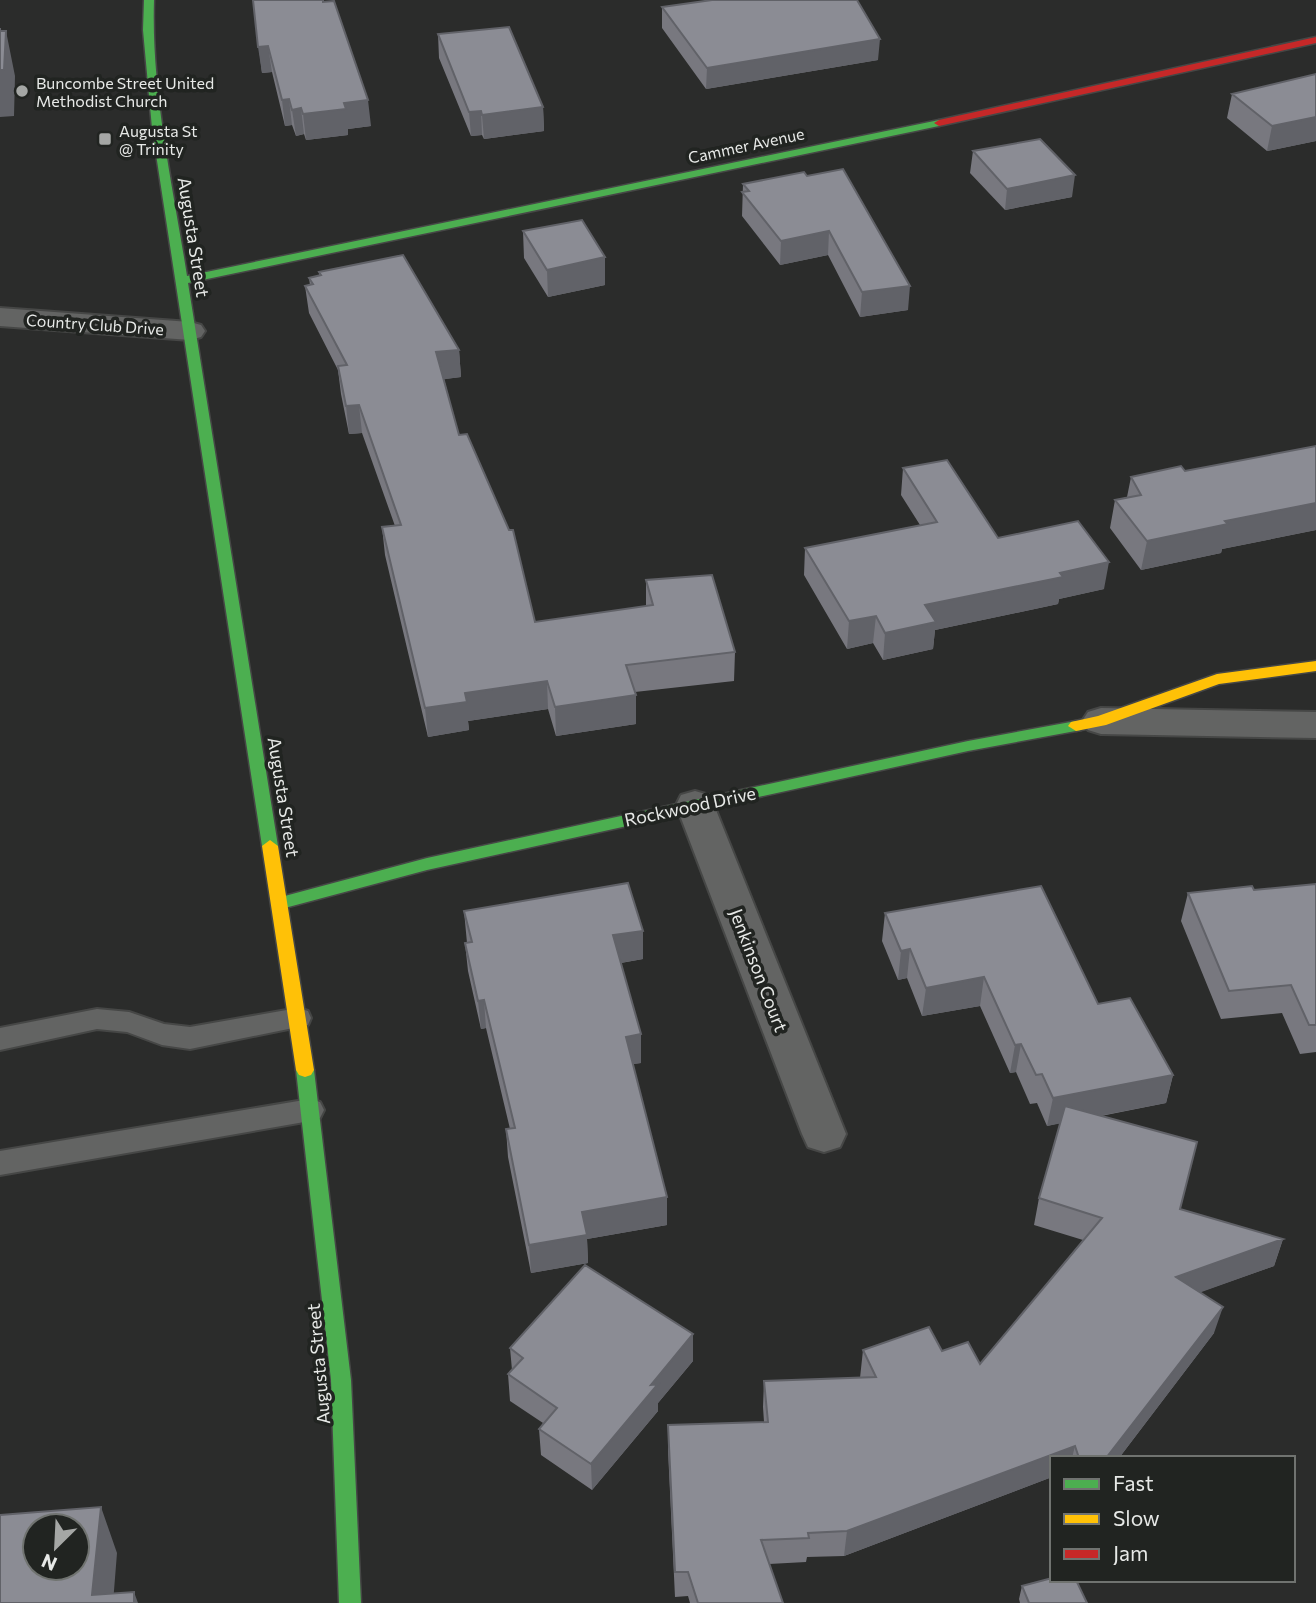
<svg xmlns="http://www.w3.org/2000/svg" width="1316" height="1603" font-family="Commissioner,sans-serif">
  <rect width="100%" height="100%" fill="#2b2c2b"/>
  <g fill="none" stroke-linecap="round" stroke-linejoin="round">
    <!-- lane casing -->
    <g stroke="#464746" stroke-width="4">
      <path id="lane" d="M 298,1008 L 308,1011 L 311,1018 L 308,1025 L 190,1049 L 162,1045 L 127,1032 L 97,1029 L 0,1050 L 0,1028 L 97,1009 L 129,1012 L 164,1024 L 190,1027 Z
        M 310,1099 L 320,1102 L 324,1110 L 320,1118 L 310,1121 L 0,1175 L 0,1151 Z"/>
    </g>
    <!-- street casing -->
    <g stroke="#464746" stroke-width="4">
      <path id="street" d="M 0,308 L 190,322 L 201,325 L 205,331 L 201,337 L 190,340 L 0,326 Z
        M 1101,708 L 1316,712 L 1316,738 L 1101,734 L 1088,730 L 1082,721 L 1088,712 Z
        M 695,791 L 709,795 L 714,805 L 846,1134 L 840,1147 L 824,1152 L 808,1147 L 802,1134 L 676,805 L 681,795 Z"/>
    </g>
    <!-- fast casing -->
    <g stroke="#464746" stroke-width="3">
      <path id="fast" d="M 144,0 L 154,0 C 151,92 173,186 187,276 L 939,120 L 944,123 L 939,126 L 188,283 L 278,846 L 270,852 L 262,846 L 152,128 L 143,30 Z
        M 1076,721 L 1081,722 L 1084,726 L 1081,730 L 968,751 L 427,870 L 281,909 L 275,907 L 273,903 L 275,899 L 281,897 L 427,858 L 968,741 Z
        M 305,1063 L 311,1065 L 314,1070 L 351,1380 L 361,1603 L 339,1603 L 331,1380 L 296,1070 L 299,1065 Z"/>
    </g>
    <!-- slow casing -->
    <g stroke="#464746" stroke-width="3">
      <path id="slow" d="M 1316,661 L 1316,671 L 1219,684 L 1106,725 L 1076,731 L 1068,726 L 1071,722 L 1098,716 L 1217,674 Z
        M 270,840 L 278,846 L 314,1070 L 311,1075 L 305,1077 L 299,1075 L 296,1070 L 262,846 Z"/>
    </g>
    <!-- jam casing -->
    <g stroke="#464746" stroke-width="3">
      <path id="jam" d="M 1316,37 L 1316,43 L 939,126 L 934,123 L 939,120 Z"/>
    </g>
    <!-- lane -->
    <use href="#lane" fill="#636463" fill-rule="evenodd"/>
    <!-- street -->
    <use href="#street" fill="#636463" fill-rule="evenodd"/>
    <!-- fast -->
    <use href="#fast" fill="#4caf50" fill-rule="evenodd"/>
    <!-- slow -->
    <use href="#slow" fill="#ffc107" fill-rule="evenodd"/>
    <!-- jam -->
    <use href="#jam" fill="#c62828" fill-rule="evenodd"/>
  </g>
  <!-- wall -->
  <path fill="#78787f" d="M 253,0 L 371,126 L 348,129 L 348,135 L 306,140 L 304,134 L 296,136 L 292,125 L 285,126 L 272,72 L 262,73 Z
    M 662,7 L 878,60 L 706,89 L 662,28 Z
    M 438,34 L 543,107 L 544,131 L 484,139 L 482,135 L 471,136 L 439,58 Z
    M 1316,74 L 1316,141 L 1267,151 L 1227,118 L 1232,94 Z
    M 973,151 L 1072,197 L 1005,210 L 970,173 Z
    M 804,172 L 908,310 L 860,317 L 828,255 L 780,265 L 742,216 L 743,184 Z
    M 523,231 L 605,285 L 548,297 L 524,258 Z
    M 319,272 L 459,350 L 461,377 L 444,379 L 459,435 L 535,622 L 646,606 L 646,580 L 735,652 L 734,681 L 635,692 L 636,724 L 556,736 L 548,709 L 468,721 L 469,730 L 428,737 L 385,555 L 382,527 L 395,526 L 362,433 L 349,434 L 341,394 L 338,370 L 309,313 L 305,286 L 310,285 L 309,278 L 319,276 Z
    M 1316,446 L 1316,530 L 1222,549 L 1221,553 L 1141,570 L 1110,528 L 1115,500 L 1127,497 L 1131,477 L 1185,471 Z
    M 903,468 L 998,538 L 1104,589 L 1059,599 L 1058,604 L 935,630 L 933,649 L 883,660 L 873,643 L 847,649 L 804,575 L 805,548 L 920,525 L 901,495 Z
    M 1316,884 L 1316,1052 L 1300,1054 L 1282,1013 L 1221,1019 L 1181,921 L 1188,893 L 1254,890 Z
    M 464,911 L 643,959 L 621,963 L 641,1063 L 633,1064 L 667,1197 L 667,1225 L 587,1239 L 588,1263 L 531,1273 L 508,1157 L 506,1129 L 510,1129 L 486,1028 L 481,1029 L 468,971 L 465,943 L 467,943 Z
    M 885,913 L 1098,1004 L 1173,1075 L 1166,1103 L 1101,1116 L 1180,1209 L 1283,1239 L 1274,1266 L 1200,1292 L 1214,1333 L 1119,1458 L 1052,1458 L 1052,1477 L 844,1556 L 807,1557 L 806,1562 L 769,1564 L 783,1603 L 690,1603 L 688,1596 L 675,1597 L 668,1450 L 668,1425 L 764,1422 L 763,1407 L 764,1381 L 860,1378 L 863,1350 L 942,1351 L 980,1364 L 1083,1240 L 1034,1225 L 1039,1198 L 1060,1123 L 1047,1126 L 1037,1103 L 1030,1104 L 1016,1072 L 1010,1073 L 980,1006 L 922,1016 L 907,978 L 898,980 L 882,941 Z
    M 693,1334 L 693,1361 L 658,1403 L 658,1411 L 592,1490 L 541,1455 L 539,1429 L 543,1423 L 510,1401 L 508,1374 L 512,1370 L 510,1348 Z
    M 1022,1586 L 1087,1603 L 1020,1603 L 1019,1599 Z"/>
  <!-- shaded-wall -->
  <path fill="#616268" d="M 6,31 L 15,76 L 14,116 L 0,117 L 0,70 L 5,48 Z
    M 880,39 L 878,60 L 706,89 L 707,68 Z
    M 268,46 L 272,72 L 262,73 L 258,47 Z
    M 289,99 L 292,125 L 285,126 L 282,100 Z
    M 368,100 L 371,126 L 348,129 L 348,135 L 306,140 L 303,114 L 344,103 Z
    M 543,107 L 544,131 L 484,139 L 482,115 Z
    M 301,108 L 304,134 L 296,136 L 292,110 Z
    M 481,111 L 482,135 L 471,136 L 469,112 Z
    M 1316,117 L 1316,141 L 1267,151 L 1272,126 Z
    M 1075,175 L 1072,197 L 1005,210 L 1007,189 Z
    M 829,231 L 828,255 L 780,265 L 781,241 Z
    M 605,257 L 605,285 L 548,297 L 547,270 Z
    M 910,286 L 908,310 L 860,317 L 862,292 Z
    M 459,350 L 461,377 L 439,380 L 436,352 Z
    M 359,405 L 362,433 L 349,434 L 346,406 Z
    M 1316,503 L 1316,530 L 1222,549 L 1221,553 L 1141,570 L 1147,541 L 1225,521 Z
    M 1109,562 L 1104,589 L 1059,599 L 1058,604 L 935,630 L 933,649 L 883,660 L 885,633 L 925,605 Z
    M 876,616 L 873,643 L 847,649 L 849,621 Z
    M 547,681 L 548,709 L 468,721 L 469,730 L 428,737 L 425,708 L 465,693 Z
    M 636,695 L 636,724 L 556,736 L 555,707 Z
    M 643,931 L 643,959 L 614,964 L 613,935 Z
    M 910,949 L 907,978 L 898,980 L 901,951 Z
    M 984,977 L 980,1006 L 922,1016 L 926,988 Z
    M 484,1000 L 486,1028 L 481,1029 L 478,1001 Z
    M 641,1034 L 641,1063 L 626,1065 L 626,1037 Z
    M 1021,1044 L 1016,1072 L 1010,1073 L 1015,1045 Z
    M 1173,1075 L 1166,1103 L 1047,1126 L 1053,1098 Z
    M 667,1197 L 667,1225 L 587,1239 L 588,1263 L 531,1273 L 529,1245 L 582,1212 Z
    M 1283,1239 L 1274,1266 L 1168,1304 L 1176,1277 Z
    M 1223,1307 L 1214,1333 L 1119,1458 L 1106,1458 Z
    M 693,1334 L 693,1361 L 658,1403 L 658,1411 L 592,1490 L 591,1464 L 651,1385 Z
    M 1075,1446 L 1072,1458 L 1052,1458 L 1052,1477 L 844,1556 L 847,1531 Z
    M 101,1507 L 117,1553 L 113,1603 L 92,1595 Z
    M 134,1592 L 138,1603 L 134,1603 Z"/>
  <!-- building -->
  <path fill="#8b8c94" stroke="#616268" stroke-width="2" fill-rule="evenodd" d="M 253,0 L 323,0 L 323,2 L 334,1 L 368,100 L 344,103 L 346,109 L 303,114 L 301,108 L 292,110 L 289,99 L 282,100 L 268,46 L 258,47 Z
    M 712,0 L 857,0 L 880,39 L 707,68 L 662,7 Z
    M 509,27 L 543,107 L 482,115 L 481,111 L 469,112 L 438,34 Z
    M 0,28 L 0,31 L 6,31 L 4,70 L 0,70 Z
    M 1316,74 L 1316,117 L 1272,126 L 1232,94 Z
    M 1040,139 L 1075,175 L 1007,189 L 973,151 Z
    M 843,169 L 910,286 L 862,292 L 829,231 L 781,241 L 742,192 L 749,191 L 743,184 L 804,172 L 807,176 Z
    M 582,220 L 605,257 L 547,270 L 523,231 Z
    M 403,255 L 459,350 L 436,352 L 459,435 L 467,434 L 509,530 L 513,530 L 535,622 L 653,605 L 646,580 L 712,575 L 735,652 L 626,665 L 636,695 L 555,707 L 547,681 L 465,693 L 467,702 L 425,708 L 382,527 L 401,525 L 359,405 L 346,406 L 338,366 L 347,365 L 305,286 L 313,284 L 309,278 L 321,275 L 319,272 Z
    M 1316,446 L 1316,503 L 1225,521 L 1228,524 L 1147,541 L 1115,500 L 1141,495 L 1131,477 L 1181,466 L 1185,471 Z
    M 947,460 L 998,538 L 1078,521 L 1109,562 L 1060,573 L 1063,577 L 925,605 L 936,622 L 885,633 L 876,616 L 849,621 L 805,548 L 937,522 L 903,468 Z
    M 628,883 L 643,931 L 613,935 L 641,1034 L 626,1037 L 667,1197 L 582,1212 L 587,1235 L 529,1245 L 506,1129 L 515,1128 L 484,1000 L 478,1001 L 465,943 L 472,942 L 464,911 Z
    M 1316,884 L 1316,1025 L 1309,1025 L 1291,985 L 1229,991 L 1188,893 L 1252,886 L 1254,890 Z
    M 1041,886 L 1098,1004 L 1130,998 L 1173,1075 L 1053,1098 L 1042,1074 L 1036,1075 L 1021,1044 L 1015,1045 L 984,977 L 926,988 L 910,949 L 901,951 L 885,913 Z
    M 1065,1106 L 1197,1142 L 1180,1209 L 1283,1239 L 1176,1277 L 1223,1307 L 1106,1458 L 1079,1458 L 1075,1446 L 847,1531 L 808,1533 L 809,1538 L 761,1540 L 783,1603 L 698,1603 L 688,1572 L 675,1572 L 668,1425 L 768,1422 L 764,1381 L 876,1377 L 863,1350 L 929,1327 L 942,1351 L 968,1342 L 980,1364 L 1102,1218 L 1039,1198 Z
    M 585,1265 L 693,1334 L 651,1385 L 658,1384 L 591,1464 L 539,1429 L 557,1408 L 508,1374 L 523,1358 L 510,1348 Z
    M 101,1507 L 92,1595 L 134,1592 L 134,1603 L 0,1603 L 0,1515 ZM 35,1526 L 77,1526 L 77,1568 L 35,1568 Z
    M 1052,1578 L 1052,1580 L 1076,1580 L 1087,1603 L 1029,1603 L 1022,1586 Z"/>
  <!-- markers -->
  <g fill="#a5a7a5" stroke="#212421" stroke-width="2.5">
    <circle cx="22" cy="91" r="7"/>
    <rect x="98" y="132" width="14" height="14" rx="3.5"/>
  </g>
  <g text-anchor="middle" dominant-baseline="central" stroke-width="7" stroke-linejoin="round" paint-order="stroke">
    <!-- far-poi labels -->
    <g font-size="16" fill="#e7e9e7" stroke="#212421" text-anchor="start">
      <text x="36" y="82">Buncombe Street United<tspan x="36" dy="18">Methodist Church</tspan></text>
      <text x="119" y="130">Augusta St<tspan x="119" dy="18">@ Trinity</tspan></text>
    </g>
    <!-- far-street labels -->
    <g font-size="16" fill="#e7e9e7" stroke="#212421">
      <text transform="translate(746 145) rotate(-12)">Cammer Avenue</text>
      <text transform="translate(95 324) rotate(4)">Country Club Drive</text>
    </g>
    <!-- street labels -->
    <g font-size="18" fill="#e7e9e7" stroke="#212421">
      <text transform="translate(194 237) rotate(81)">Augusta Street</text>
      <text transform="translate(284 797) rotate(81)">Augusta Street</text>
      <text transform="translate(690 806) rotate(-12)">Rockwood Drive</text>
      <text transform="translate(759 970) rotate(69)">Jenkinson Court</text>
      <text transform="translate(318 1364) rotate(-95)">Augusta Street</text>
    </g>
  </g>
  <!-- legend -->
  <rect x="1050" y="1456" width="245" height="126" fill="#212421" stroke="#707370" stroke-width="2"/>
  <rect x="1064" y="1479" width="35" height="10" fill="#4caf50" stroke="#707370" stroke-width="2"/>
  <text x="1113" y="1491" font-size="21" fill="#e7e9e7">Fast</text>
  <rect x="1064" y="1514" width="35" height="10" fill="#ffc107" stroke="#707370" stroke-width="2"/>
  <text x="1113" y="1526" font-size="21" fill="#e7e9e7">Slow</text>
  <rect x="1064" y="1549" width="35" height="10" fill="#c62828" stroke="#707370" stroke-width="2"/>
  <text x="1113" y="1561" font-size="21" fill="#e7e9e7">Jam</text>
  <!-- north arrow -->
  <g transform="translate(56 1547) rotate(204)"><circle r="33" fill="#212421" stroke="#707370" stroke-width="2"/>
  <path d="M0-5L12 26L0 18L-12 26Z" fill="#a5a7a5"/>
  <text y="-10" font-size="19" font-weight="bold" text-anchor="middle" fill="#e7e9e7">N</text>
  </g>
</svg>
